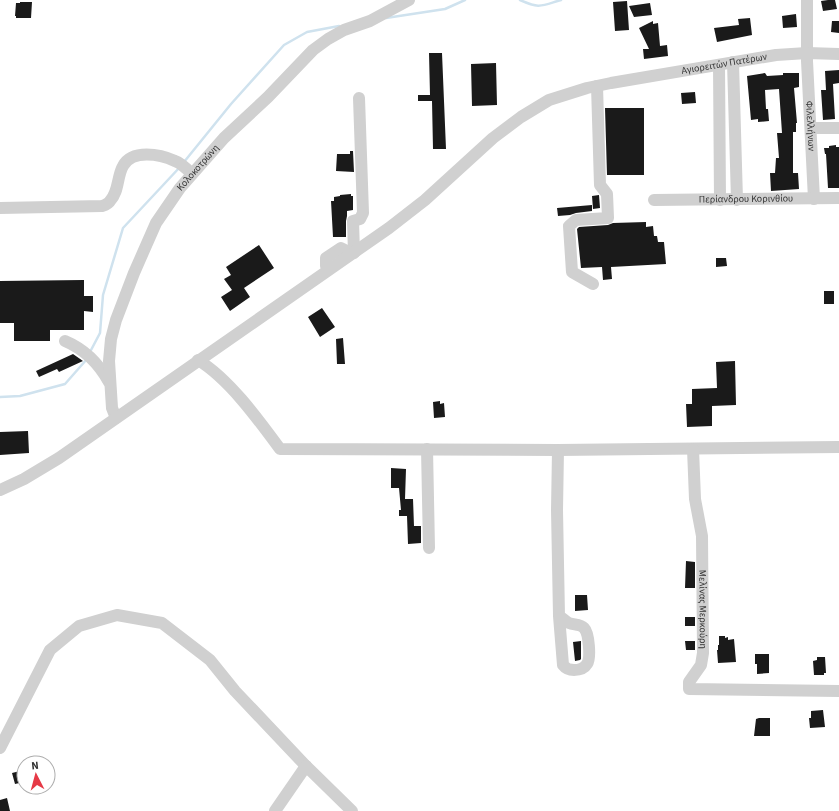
<svg xmlns="http://www.w3.org/2000/svg" width="839" height="811" font-family="'Source Sans 3',sans-serif">
  <rect width="100%" height="100%" fill="#fff"/>
  <g fill="none" stroke-linecap="round" stroke-linejoin="round">
    <!-- stream -->
    <path stroke="#cfe2ee" stroke-width="2.5" d="M 520,0 C 540,9 541,6 561,0
      M 386,18 L 445,9 L 465,0
      M 184,162 L 231,104 L 284,45 L 307,32 L 339,26
      M 90,352 L 100,333 L 103,295 L 123,228 L 180,167
      M 0,397 L 20,396 L 65,384 L 87,359"/>
  </g>
  <!-- building -->
  <path fill="#1a1a1a" d="M 828,0 L 835,0 L 837,9 L 823,11 L 821,1 Z
    M 627,1 L 629,30 L 615,31 L 613,2 Z
    M 20,2 L 32,2 L 31,18 L 16,18 L 16,16 L 15,16 L 16,3 L 20,3 Z
    M 650,3 L 652,15 L 634,17 L 629,6 Z
    M 796,14 L 797,27 L 783,28 L 782,16 Z
    M 750,18 L 752,35 L 717,42 L 714,28 L 739,25 L 738,19 Z
    M 653,21 L 653,24 L 658,23 L 660,46 L 667,45 L 668,56 L 644,59 L 643,49 L 649,49 L 639,28 Z
    M 832,21 L 839,21 L 839,33 L 831,32 Z
    M 429,53 L 442,53 L 446,149 L 433,149 L 432,101 L 418,101 L 418,95 L 430,95 Z
    M 496,63 L 497,105 L 472,106 L 471,64 Z
    M 839,70 L 839,83 L 833,84 L 835,119 L 823,120 L 821,90 L 826,90 L 825,71 Z
    M 765,73 L 767,76 L 783,75 L 783,73 L 799,73 L 799,87 L 794,88 L 797,123 L 796,123 L 796,132 L 793,132 L 793,173 L 798,173 L 799,189 L 771,191 L 770,173 L 775,173 L 776,158 L 779,158 L 777,133 L 782,133 L 779,89 L 765,90 L 766,109 L 768,109 L 769,121 L 758,122 L 758,119 L 751,120 L 747,76 Z
    M 695,92 L 696,103 L 682,104 L 681,93 Z
    M 605,108 L 644,108 L 644,175 L 607,175 Z
    M 836,145 L 836,147 L 839,147 L 839,188 L 828,188 L 826,154 L 825,154 L 824,148 L 829,148 L 829,146 Z
    M 350,151 L 353,151 L 354,172 L 336,171 L 337,154 L 350,154 Z
    M 351,194 L 351,196 L 353,196 L 353,210 L 347,211 L 347,216 L 346,221 L 346,237 L 333,237 L 331,201 L 334,201 L 334,197 L 340,196 L 340,195 Z
    M 599,195 L 600,208 L 593,209 L 592,196 Z
    M 592,205 L 592,211 L 576,213 L 570,215 L 558,216 L 557,208 Z
    M 646,222 L 646,227 L 653,226 L 654,236 L 657,236 L 658,242 L 664,242 L 666,264 L 611,267 L 612,279 L 603,280 L 602,267 L 581,268 L 577,229 L 579,227 L 608,225 L 613,223 Z
    M 259,245 L 274,268 L 244,288 L 250,297 L 230,311 L 221,297 L 232,290 L 224,279 L 231,275 L 226,267 Z
    M 716,258 L 726,258 L 727,266 L 716,267 Z
    M 84,280 L 84,296 L 93,296 L 93,312 L 84,311 L 84,330 L 50,330 L 50,341 L 14,341 L 14,323 L 0,323 L 0,281 Z
    M 824,291 L 834,291 L 834,304 L 824,304 Z
    M 322,308 L 335,327 L 320,337 L 308,317 Z
    M 343,338 L 345,364 L 337,364 L 336,339 Z
    M 73,354 L 83,361 L 59,372 L 57,369 L 39,377 L 36,371 Z
    M 735,361 L 736,405 L 712,406 L 712,426 L 687,427 L 686,404 L 692,404 L 692,389 L 717,388 L 716,362 Z
    M 440,401 L 440,404 L 444,403 L 445,417 L 434,418 L 433,402 Z
    M 28,431 L 29,453 L 0,455 L 0,432 Z
    M 391,468 L 406,469 L 405,499 L 413,499 L 414,526 L 421,526 L 421,543 L 408,544 L 407,516 L 399,516 L 399,510 L 401,510 L 399,488 L 391,488 Z
    M 686,561 L 695,562 L 695,588 L 685,588 Z
    M 575,595 L 587,595 L 588,610 L 575,611 Z
    M 685,617 L 695,617 L 695,626 L 685,626 Z
    M 719,636 L 725,636 L 725,638 L 728,637 L 728,640 L 734,639 L 736,662 L 718,663 L 717,650 L 718,650 L 718,645 L 719,645 Z
    M 581,641 L 581,659 L 580,660 L 575,661 L 573,642 Z
    M 685,641 L 695,641 L 695,650 L 686,650 Z
    M 755,654 L 769,654 L 769,673 L 757,674 L 757,664 L 755,664 Z
    M 817,657 L 825,657 L 826,673 L 824,673 L 824,675 L 814,675 L 813,661 L 817,660 Z
    M 823,710 L 825,727 L 810,728 L 809,718 L 811,718 L 811,711 Z
    M 759,718 L 770,718 L 770,736 L 754,736 L 756,719 Z
    M 24,770 L 24,782 L 15,784 L 12,773 Z
    M 7,798 L 10,811 L 0,811 L 0,800 Z"/>
  <g fill="none" stroke-linecap="round" stroke-linejoin="round">
    <!-- minor -->
    <g stroke="#d0d0d0" stroke-width="12">
      <path id="s1" d="M 807,0 L 807,61 L 814,199"/>
      <path d="M 733,62 L 737,200"/>
      <path d="M 719,65 L 720,200"/>
      <path d="M 811,128 L 839,128"/>
      <path id="s2" d="M 654,200 L 839,198"/>
      <path d="M 0,208 L 102,206 C 105,205 109,203 110,201 C 119,192 117,176 123,166 C 132,149 160,154 175,161 C 181,163 187,169 192,174"/>
      <path d="M 354,253 L 353,221 L 360,219 L 363,213 L 359,98"/>
      <path d="M 326,266 L 326,258 L 341,248 L 347,251"/>
      <path d="M 593,284 L 572,272 L 569,226 L 576,220 L 608,218 L 607,194 L 600,185 L 597,86"/>
      <path d="M 65,341 C 84,349 99,364 109,382"/>
      <path d="M 198,360 C 229,379 258,419 280,449 L 558,450 L 839,447"/>
      <path id="s3" d="M 116,418 L 112,408 L 109,361 L 111,339 L 116,320 L 134,273 L 156,223 L 180,188 L 224,138 L 268,97 L 313,50 L 328,39 L 344,30 L 370,21 L 409,0"/>
      <path d="M 427,449 L 429,548"/>
      <path id="s4" d="M 693,449 L 695,499 L 702,536 L 703,653 L 701,665 L 689,682 L 689,689 L 839,691"/>
      <path d="M 558,450 L 557,510 L 559,616 C 563,618 565,621 569,623 C 574,625 580,624 584,628 C 589,633 591,658 587,664 C 584,669 579,670 574,670 C 569,670 566,669 563,665 L 559,616"/>
      <path id="s5" d="M 0,490 L 24,479 L 59,458 L 389,228 L 425,200 L 493,138 L 521,117 L 549,100 L 587,88 L 611,83 L 776,55 L 807,53 L 839,54"/>
      <path d="M 0,748 L 50,650 L 79,626 L 117,615 L 162,623 L 210,660 L 235,691 L 306,766 L 352,811"/>
      <path d="M 275,811 L 306,766"/>
    </g>
  </g>
  <g text-anchor="middle" dominant-baseline="central" stroke-width="4" stroke-linejoin="round" paint-order="stroke">
    <!-- street labels -->
    <g font-size="10" fill="#333" stroke="#fff">
      <text stroke="none"><textPath href="#s5" startOffset="854">Αγιορειτών Πατέρων</textPath></text>
      <text stroke="none"><textPath href="#s1" startOffset="126">Φιλελλήνων</textPath></text>
      <text stroke="none"><textPath href="#s3" startOffset="274">Κολοκοτρώνη</textPath></text>
      <text stroke="none"><textPath href="#s2" startOffset="92">Περίανδρου Κορινθίου</textPath></text>
      <text stroke="none"><textPath href="#s4" startOffset="161">Μελίνας Μερκούρη</textPath></text>
    </g>
  </g>
  <!-- north arrow -->
  <g transform="translate(36 775) rotate(354)"><circle r="19" fill="#ffffff" stroke="#adadad"/>
  <path d="M0-3L7 15L0 10L-7 15Z" fill="#e63946"/>
  <text y="-6" font-size="11" font-weight="bold" text-anchor="middle" fill="#333333">N</text>
  </g>
</svg>
